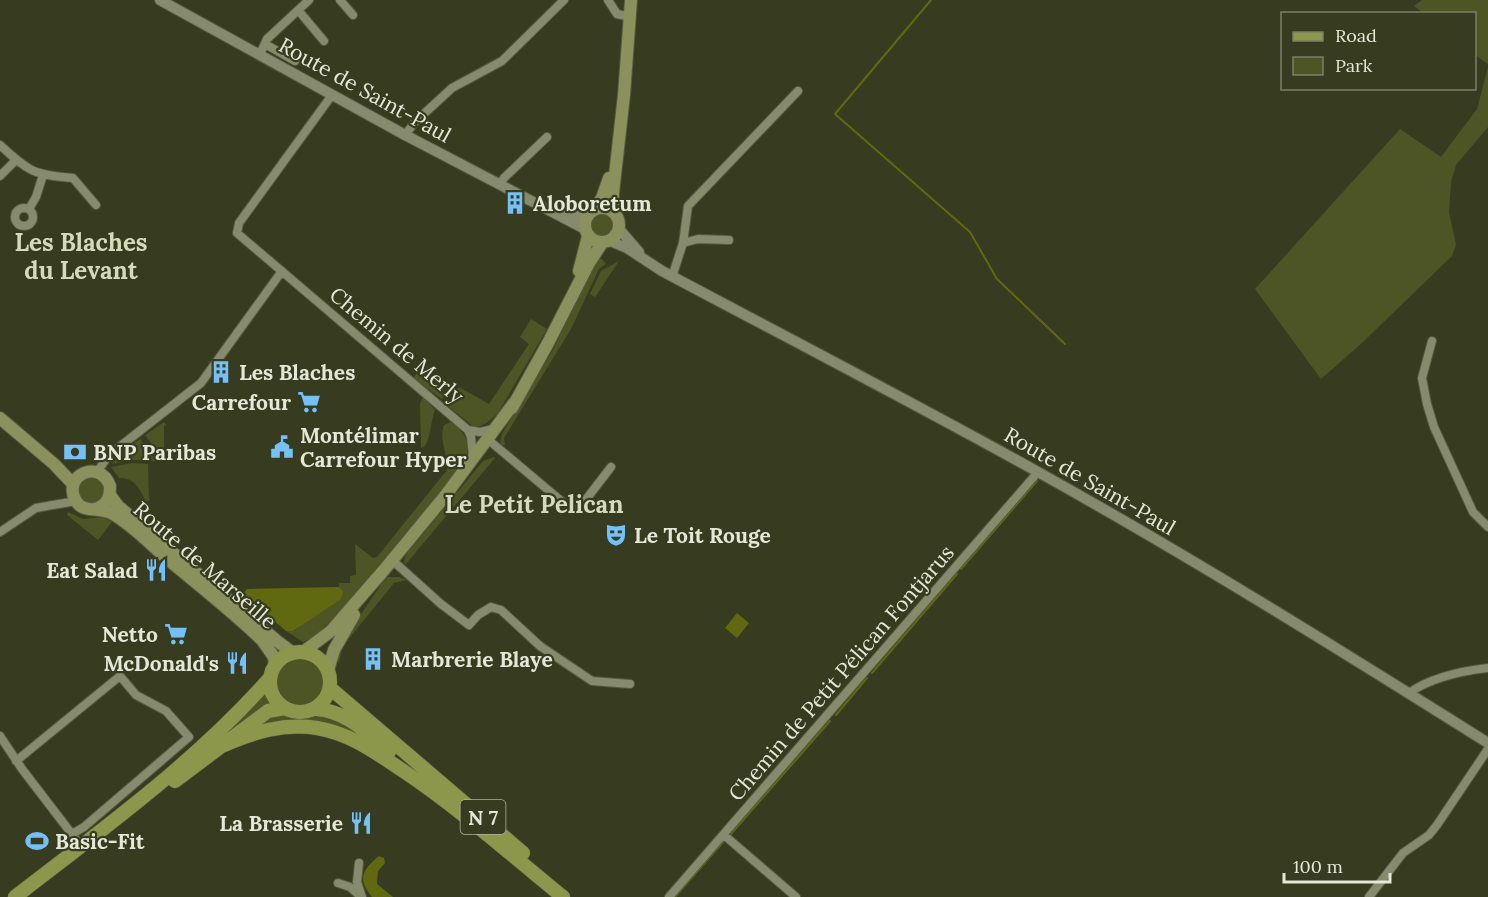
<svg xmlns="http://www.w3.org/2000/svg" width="1488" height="897" font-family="Lora,serif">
  <rect width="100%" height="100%" fill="#373b20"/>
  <!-- green -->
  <path fill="#4e5525" d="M 1422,0 L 1488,0 L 1488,64 L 1475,55 L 1474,14 L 1423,13 L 1414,6 Z
    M 1488,67 L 1488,127 L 1456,165 L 1451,182 L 1449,212 L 1456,245 L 1452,256 L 1363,342 L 1321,379 L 1255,289 L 1400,129 L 1441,157 L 1477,109 Z
    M591 226a11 11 0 1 1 22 0a11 11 0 1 1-22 0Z
    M 597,257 L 602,259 L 606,264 L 599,269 L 571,329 L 504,438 L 505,445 L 502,445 L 500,441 L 502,434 L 553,350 Z
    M 619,261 L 595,297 L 590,294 L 601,271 Z
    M 531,319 L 547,329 L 498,413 C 491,419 484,428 473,426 L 447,405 L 459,387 L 489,404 L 529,344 L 520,337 Z
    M 418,372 L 447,394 L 442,399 L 413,378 Z
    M 423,397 L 435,410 C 430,422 432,436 424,447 L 421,448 L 420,403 Z
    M 164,422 L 166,425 L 164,426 L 164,454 L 160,455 L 145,435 Z
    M 451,422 C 466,434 469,440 467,459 L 340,612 L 314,637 L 303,642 L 286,631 L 294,631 L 343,591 L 339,587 L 339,583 L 350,583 L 350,576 L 356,575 L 355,544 L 373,558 L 377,557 L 447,470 C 449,454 438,441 444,425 Z
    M 140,439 L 157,461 L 132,460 L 112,464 L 121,453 Z
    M 494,457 L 495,458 L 405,565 L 404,561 L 407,553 L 483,461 Z
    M 132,463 L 148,464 L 149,501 L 146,501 C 139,489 135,477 119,478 L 111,467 Z
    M79 491a13 13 0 1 1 26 0a13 13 0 1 1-26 0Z
    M 68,512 L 83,519 L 103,517 L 112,522 L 98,540 L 67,515 Z
    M 386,577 L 399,577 L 407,580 L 394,583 L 343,646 L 339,662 L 337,661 L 341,644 Z
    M276 682a24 24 0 1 1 48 0a24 24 0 1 1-48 0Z
    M 263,691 L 271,706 L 211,746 Z
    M 279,712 L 302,717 L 322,712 L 333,713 L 395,761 L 352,735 L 257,728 L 258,720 Z"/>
  <!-- water -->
  <path fill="#60690f" d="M 339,587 L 343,591 L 341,599 L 293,631 L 286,631 L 245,596 L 244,593 L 247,589 Z
    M 737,613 L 749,623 L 737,638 L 725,628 Z
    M 379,856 L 384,858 L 385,863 L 378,871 L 377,884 L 393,897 L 372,897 C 357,879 362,870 379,856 Z"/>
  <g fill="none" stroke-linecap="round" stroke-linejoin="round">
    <!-- stream -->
    <path stroke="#60690f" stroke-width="2" d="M 931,0 L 835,114 L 970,232 L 997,279 L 1065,344
      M 961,569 L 1037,481
      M 872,673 L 957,574
      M 836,715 L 867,678
      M 730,835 L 830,721
      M 675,897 L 723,842"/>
    <!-- minor casing -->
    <g stroke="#555941" stroke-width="10">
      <path id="minor" d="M 340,0 L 353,15
        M 608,0 L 617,14 L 631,17
        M 298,10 L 324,41
        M 265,44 L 295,61
        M 260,54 L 267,39 L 309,0
        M 332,95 L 239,223 L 237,233 L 468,430 L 471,437 L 473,456
        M 405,135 L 415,122 L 452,88 L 502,61 L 564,0
        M 0,145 C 29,172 34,175 73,178 L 96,205
        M 0,176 L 16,160
        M 500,184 L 504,178 L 547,137
        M15 217a9 9 0 1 1 18 0a9 9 0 1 1-18 0Z
        M 29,209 L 36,197 L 43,175
        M 683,243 L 698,239 L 729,240
        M 672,277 L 683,243 L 688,206 L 798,91
        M 1432,341 L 1422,378 L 1427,404 L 1434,427 L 1473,512 L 1488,527
        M 468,430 L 480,432 L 493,429
        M 491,442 L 572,510 L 581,506 L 611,467
        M 97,472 L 109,455 L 201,383 L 282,271
        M 0,532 L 36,508 L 76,501
        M 392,560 L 441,604 L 469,625 L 478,615 L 491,607 L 501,610 L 540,646 L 592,681 L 630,684
        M 1409,693 C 1432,677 1461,671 1488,668
        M 0,736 L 22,769 L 81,846
        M 16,761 L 120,676 L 136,695 L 166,711 L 189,737 L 84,827 L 72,834
        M 724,835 L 796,897
        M 359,863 L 357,882 L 362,897
        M 338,883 L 350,887 L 360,896
        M 669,897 L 1038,472
        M 1369,897 L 1403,853 L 1429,835 L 1437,825 L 1488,749"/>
    </g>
    <!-- tertiary casing -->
    <g stroke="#555941" stroke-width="12">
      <path id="tertiary" d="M 160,0 L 405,135 L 585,229
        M 562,214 L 574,216 L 588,214
        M 619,229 L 639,252
        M 610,241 L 627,248 L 662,271 C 788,338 914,403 1038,472 C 1191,557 1340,650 1488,743"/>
    </g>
    <!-- secondary casing -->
    <g stroke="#555941" stroke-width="14">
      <path id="secondary" d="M585 225a17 17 0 1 1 34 0a17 17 0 1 1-34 0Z
        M 594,209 L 602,198 L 609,178
        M 613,212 L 613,193 L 624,95 L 631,0
        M 579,271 L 588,236
        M 512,408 L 548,343 L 589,263 L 602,243
        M 0,418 L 54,464 L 73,484
        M 110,495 L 118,506 L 277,641 L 293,653
        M 95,509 C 107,505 110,498 110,486 C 100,458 63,475 75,499 C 77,504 82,508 89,509 C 96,510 104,510 111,513 C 130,523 148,542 164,556 C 197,584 231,610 262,640 L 274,657 L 275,666
        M 303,652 L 331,631 L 384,570 L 445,496 L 514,403
        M 328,670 L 334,650 L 354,615"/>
    </g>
    <!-- primary casing -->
    <g stroke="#555941" stroke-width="15">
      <path id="primary" d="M270 682a30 30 0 1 1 60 0a30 30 0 1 1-60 0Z
        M 330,688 L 523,853
        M 316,709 C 347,711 367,733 389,752
        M 224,745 C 254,732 283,723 317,728 C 349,733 375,752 402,770 C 459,808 510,854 563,897
        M 175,781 L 268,711 L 285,708
        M 15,897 C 104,828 196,762 270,678"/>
    </g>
    <!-- minor -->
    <use href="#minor" stroke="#868b6d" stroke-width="8"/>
    <!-- tertiary -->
    <use href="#tertiary" stroke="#868b6d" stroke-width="10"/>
    <!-- secondary -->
    <use href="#secondary" stroke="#8a915c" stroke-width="12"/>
    <!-- primary -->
    <use href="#primary" stroke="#8d974b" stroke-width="14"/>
  </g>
  <!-- icons -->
  <defs>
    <g id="building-bare" transform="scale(1.8)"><path d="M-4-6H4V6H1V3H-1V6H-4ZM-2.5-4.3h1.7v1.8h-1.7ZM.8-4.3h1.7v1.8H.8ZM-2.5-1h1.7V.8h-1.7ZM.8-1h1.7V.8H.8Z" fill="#75c0f6" stroke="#373b20" stroke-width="2.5" paint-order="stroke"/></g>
    <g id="supermarket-bare" transform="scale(1.8)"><path d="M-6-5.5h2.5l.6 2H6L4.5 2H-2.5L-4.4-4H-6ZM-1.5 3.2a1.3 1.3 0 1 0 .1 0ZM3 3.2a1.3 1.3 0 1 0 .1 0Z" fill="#75c0f6" stroke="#373b20" stroke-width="2.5" paint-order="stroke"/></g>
    <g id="civic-bare" transform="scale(1.8)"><path d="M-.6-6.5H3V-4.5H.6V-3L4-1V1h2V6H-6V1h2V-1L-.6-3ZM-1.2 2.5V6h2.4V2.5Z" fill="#75c0f6" stroke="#373b20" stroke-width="2.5" paint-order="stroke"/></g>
    <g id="bank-bare" transform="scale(1.8)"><path d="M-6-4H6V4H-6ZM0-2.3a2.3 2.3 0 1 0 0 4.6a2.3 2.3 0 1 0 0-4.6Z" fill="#75c0f6" stroke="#373b20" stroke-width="2.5" paint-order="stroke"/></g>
    <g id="theatre-bare" transform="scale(1.8)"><path d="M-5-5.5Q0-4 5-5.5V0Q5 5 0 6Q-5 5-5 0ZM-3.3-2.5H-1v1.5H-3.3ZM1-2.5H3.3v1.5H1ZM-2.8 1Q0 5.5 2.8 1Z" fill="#75c0f6" stroke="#373b20" stroke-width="2.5" paint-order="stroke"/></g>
    <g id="restaurant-bare" transform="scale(1.8)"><path d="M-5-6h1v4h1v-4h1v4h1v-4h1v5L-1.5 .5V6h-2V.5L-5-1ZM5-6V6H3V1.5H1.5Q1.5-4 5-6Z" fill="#75c0f6" stroke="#373b20" stroke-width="2.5" paint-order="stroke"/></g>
    <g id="stadium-bare" transform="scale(1.8)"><path d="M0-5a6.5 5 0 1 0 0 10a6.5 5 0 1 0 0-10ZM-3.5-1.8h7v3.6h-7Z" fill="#75c0f6" stroke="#373b20" stroke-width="2.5" paint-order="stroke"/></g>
  </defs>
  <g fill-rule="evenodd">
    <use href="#building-bare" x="515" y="203"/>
    <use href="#building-bare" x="221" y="372"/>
    <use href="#supermarket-bare" x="309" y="402"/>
    <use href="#civic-bare" x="282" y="447"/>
    <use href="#bank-bare" x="75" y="452"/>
    <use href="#theatre-bare" x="616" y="535"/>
    <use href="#restaurant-bare" x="156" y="570"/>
    <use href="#supermarket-bare" x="176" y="634"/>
    <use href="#building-bare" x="373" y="659"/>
    <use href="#restaurant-bare" x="237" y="663"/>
    <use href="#restaurant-bare" x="361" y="823"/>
    <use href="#stadium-bare" x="37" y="841"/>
  </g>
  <g text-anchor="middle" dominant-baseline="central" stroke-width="4.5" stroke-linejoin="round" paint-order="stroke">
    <!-- shield labels -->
    <rect fill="#373b20" stroke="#b0b4a0" stroke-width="1.5" x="460.5" y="800" width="45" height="34" rx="4.5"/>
    <g font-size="20" font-weight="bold" fill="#e4e8d7">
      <text x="483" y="817">N 7</text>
    </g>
    <!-- street labels -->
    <g font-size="21" fill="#e4e8d7" stroke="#373b20">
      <text transform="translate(365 90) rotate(29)">Route de Saint-Paul</text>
      <text transform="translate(397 345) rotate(40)">Chemin de Merly</text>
      <text transform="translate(1090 481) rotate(30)">Route de Saint-Paul</text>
      <text transform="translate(205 565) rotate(41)">Route de Marseille</text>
      <text transform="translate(841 673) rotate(-49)">Chemin de Petit Pélican Fontjarus</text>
    </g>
    <!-- poi labels -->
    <g font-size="21" font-weight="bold" fill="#e4e8d7" stroke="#373b20" text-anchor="start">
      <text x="533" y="203">Aloboretum</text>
      <text x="239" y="372">Les Blaches</text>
      <text x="291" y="402" text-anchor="end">Carrefour</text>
      <text x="300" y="435">Montélimar<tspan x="300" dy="24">Carrefour Hyper</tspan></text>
      <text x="93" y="452">BNP Paribas</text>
      <text x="634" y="535">Le Toit Rouge</text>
      <text x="138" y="570" text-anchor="end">Eat Salad</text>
      <text x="158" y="634" text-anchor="end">Netto</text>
      <text x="391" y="659">Marbrerie Blaye</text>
      <text x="219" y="663" text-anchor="end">McDonald's</text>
      <text x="343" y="823" text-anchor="end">La Brasserie</text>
      <text x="55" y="841">Basic-Fit</text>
    </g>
    <!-- quarter labels -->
    <g font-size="24" font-weight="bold" fill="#d4daba" stroke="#373b20">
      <text x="81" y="242">Les Blaches<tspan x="81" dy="28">du Levant</tspan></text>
      <text x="534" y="504">Le Petit Pelican</text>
    </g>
  </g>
  <!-- legend -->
  <rect x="1281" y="12" width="195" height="78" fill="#373b20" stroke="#7c8069" stroke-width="1.5"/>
  <rect x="1293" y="32" width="30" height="9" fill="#8d974b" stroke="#7c8069" stroke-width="1.5"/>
  <text x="1335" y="42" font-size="18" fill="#e4e8d7">Road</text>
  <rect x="1293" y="57" width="30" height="18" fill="#4e5525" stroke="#7c8069" stroke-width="1.5"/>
  <text x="1335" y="72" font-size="18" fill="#e4e8d7">Park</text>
  <!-- scale -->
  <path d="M1284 873v9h106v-9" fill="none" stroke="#e4e8d7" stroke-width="3"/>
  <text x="1293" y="873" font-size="18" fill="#e4e8d7" stroke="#373b20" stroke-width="4.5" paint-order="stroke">100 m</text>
</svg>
